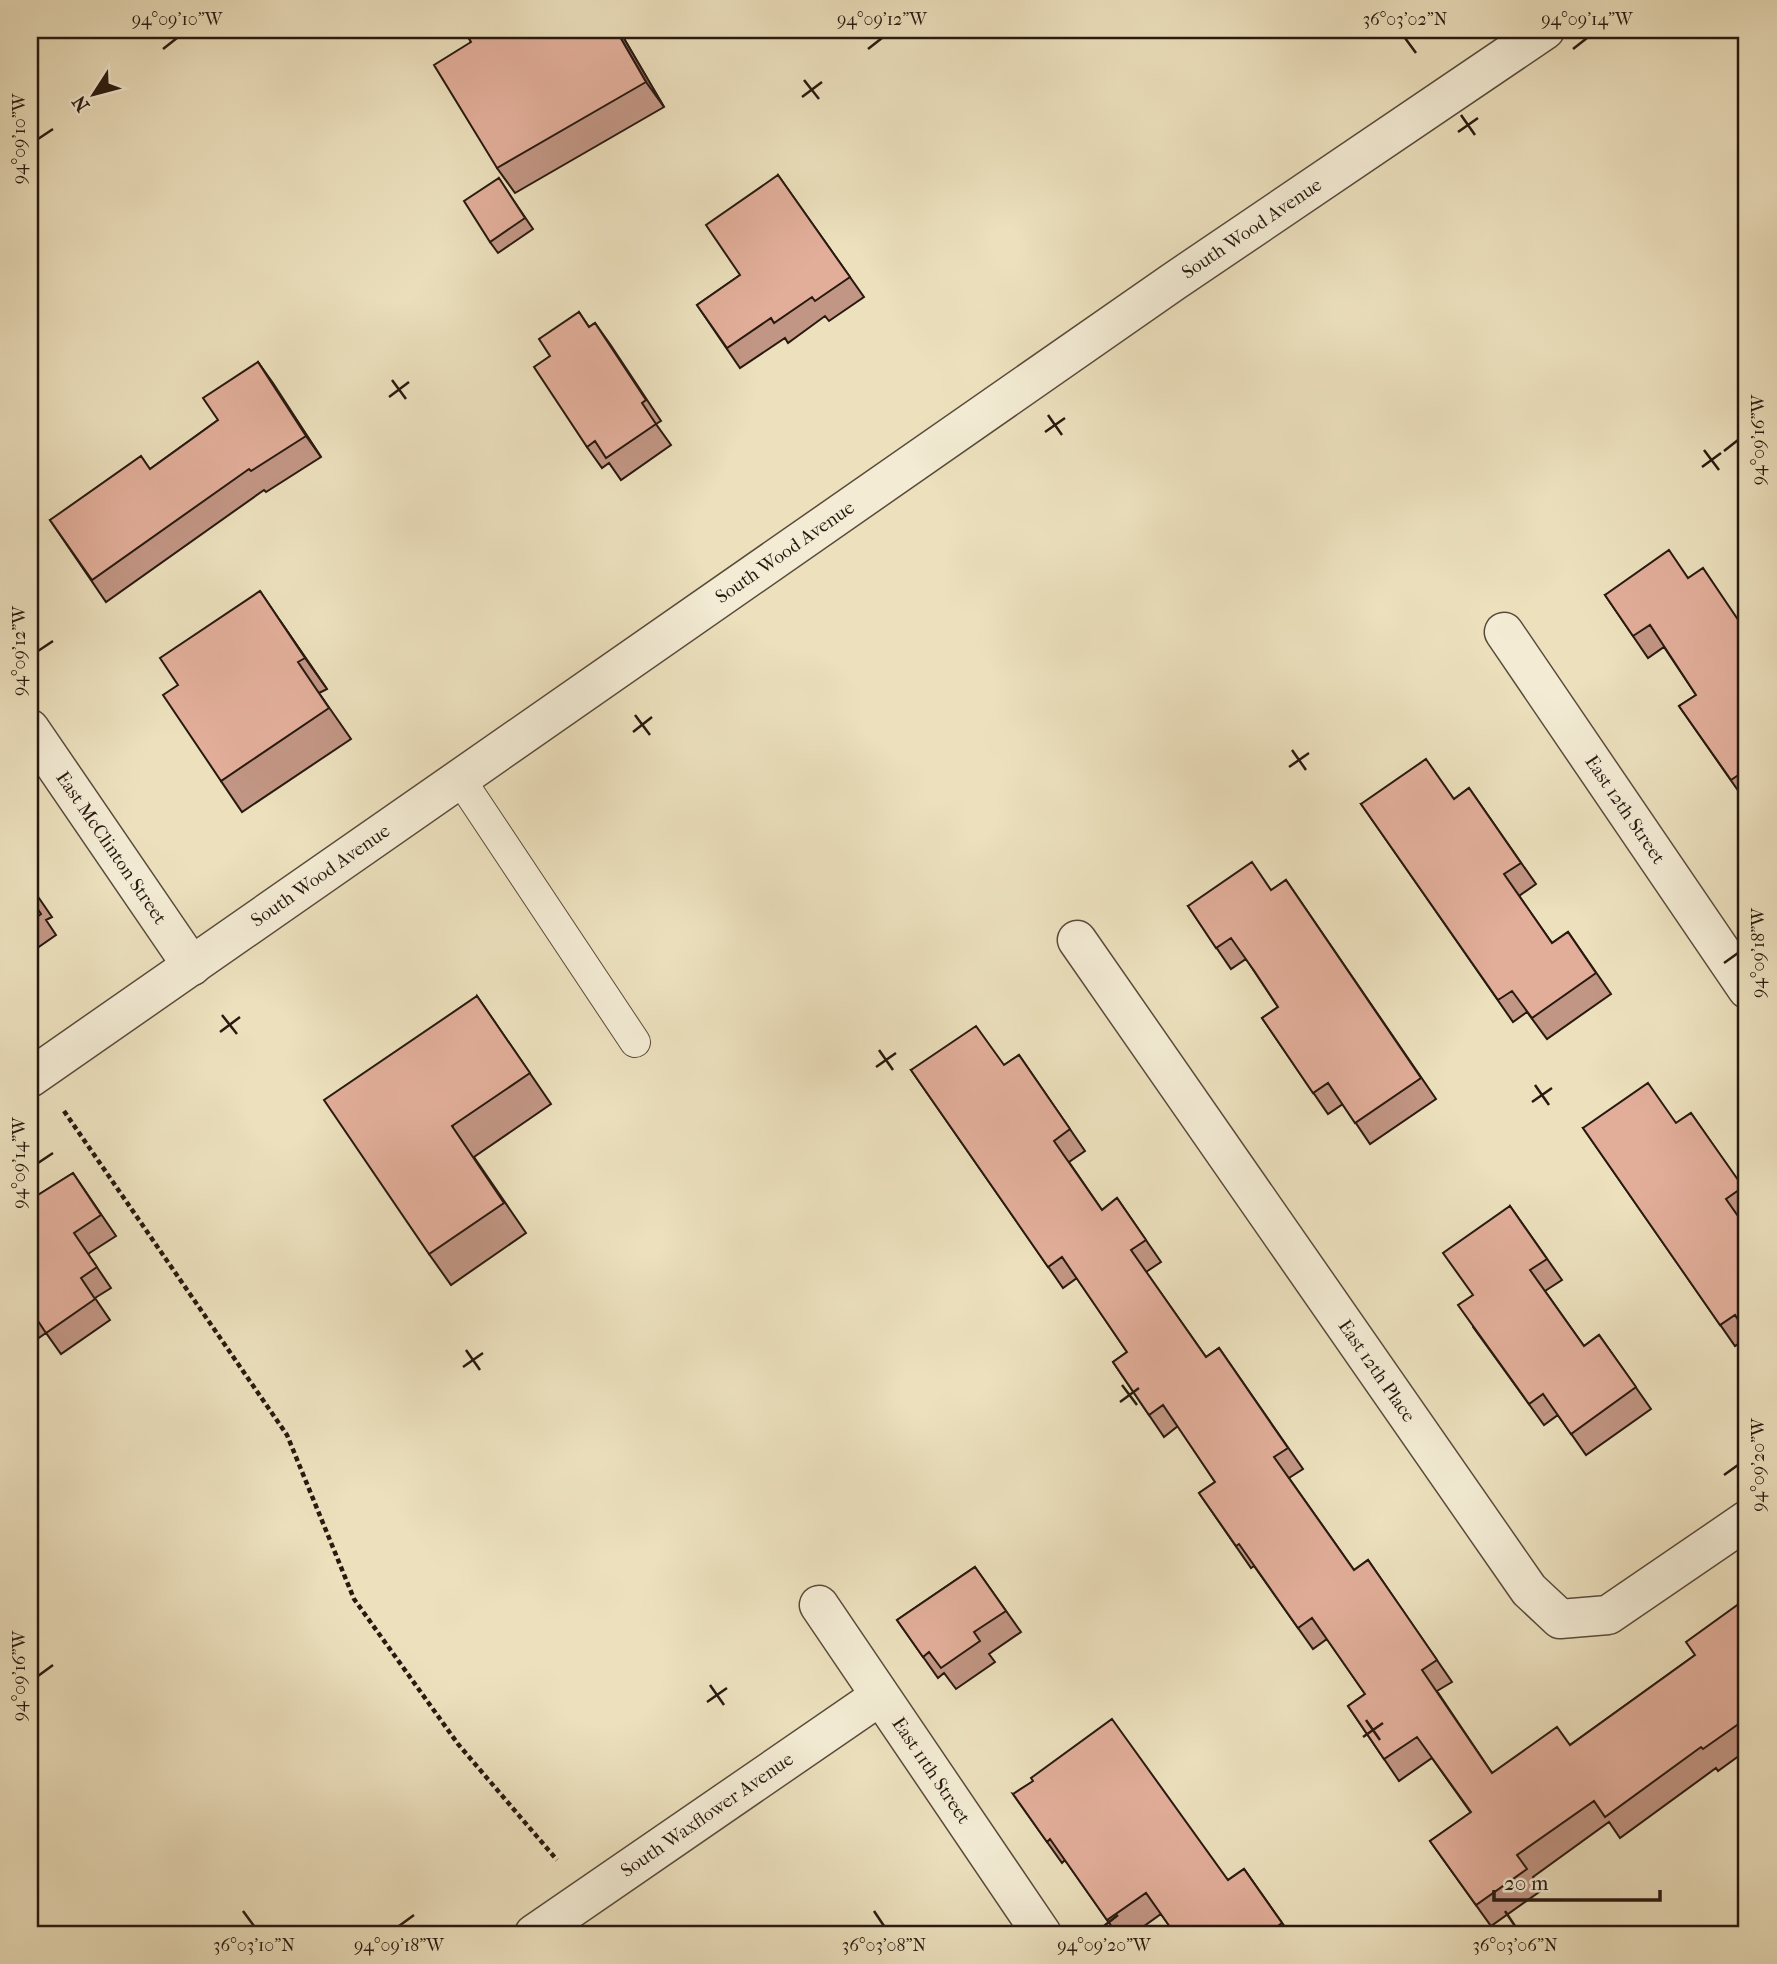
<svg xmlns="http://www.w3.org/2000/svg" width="1777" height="1964" font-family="'IM FELL French Canon',serif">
  <rect width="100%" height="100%" fill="#ece0bd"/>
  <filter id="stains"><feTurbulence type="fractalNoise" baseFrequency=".00286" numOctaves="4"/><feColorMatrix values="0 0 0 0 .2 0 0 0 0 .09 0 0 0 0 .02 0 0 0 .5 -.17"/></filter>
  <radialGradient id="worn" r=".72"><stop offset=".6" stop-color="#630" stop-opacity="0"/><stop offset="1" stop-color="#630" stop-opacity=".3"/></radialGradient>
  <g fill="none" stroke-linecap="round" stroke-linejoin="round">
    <!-- lane casing -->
    <g stroke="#594b3b" stroke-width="32">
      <path id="lane" d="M 460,779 L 635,1042"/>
    </g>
    <!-- street casing -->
    <g stroke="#594b3b" stroke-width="41">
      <g id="street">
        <path id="s1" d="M 1504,632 L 1747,989"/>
        <path id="s2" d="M 30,729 L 192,966"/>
        <path id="s3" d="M 1077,940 L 1529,1590 L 1560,1619 L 1608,1615 L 1747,1520"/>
        <path id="s4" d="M 30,1078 L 1173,282 L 1545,30"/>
        <path id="s5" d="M 819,1605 L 1042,1934"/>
        <path id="s6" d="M 534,1934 L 880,1696"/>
      </g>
    </g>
    <!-- path -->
    <path stroke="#281910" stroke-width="4.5" stroke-dasharray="5 3.5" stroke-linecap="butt" d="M 64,1111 L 287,1435 L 354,1599 L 458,1744 L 557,1860"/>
    <!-- lane -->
    <use href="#lane" stroke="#f3ebd4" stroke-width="30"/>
    <!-- street -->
    <use href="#street" stroke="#f3ebd4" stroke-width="38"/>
  </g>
  <!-- wall -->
  <path fill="#c29684" stroke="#281910" stroke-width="2" d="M 464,30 L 619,30 L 664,107 L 515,193 L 497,168 L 471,42 Z
    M 778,175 L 864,297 L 829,321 L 825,316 L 788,343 L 785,338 L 740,368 L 697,305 L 740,275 Z
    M 499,179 L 533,229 L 498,253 L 490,242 Z
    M 579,312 L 589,327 L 595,323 L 610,344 L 661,421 L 656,424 L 671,445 L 621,480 L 609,463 L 602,468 L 587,447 L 550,356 Z
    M 258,362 L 321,457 L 266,492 L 264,490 L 106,602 L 50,520 L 150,469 L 218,420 Z
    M 1688,578 L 1747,632 L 1747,801 L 1746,802 L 1679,706 L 1696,695 L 1664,647 L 1648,658 L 1605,595 Z
    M 281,622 L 327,689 L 319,693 L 351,739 L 242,812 L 221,781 Z
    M 1469,788 L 1536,884 L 1519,896 L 1552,943 L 1568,932 L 1611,994 L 1547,1039 L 1527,1012 L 1513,1022 L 1361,804 L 1454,799 Z
    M 1286,880 L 1436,1099 L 1370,1144 L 1343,1104 L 1328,1114 L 1262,1018 L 1278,1007 L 1246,959 L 1231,969 L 1188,906 L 1272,890 Z
    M 30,885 L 52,917 L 46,920 L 56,935 L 30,953 Z
    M 477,996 L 551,1104 L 474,1157 L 526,1233 L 451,1285 L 429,1254 Z
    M 1019,1055 L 1085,1151 L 1069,1162 L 1102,1210 L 1117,1198 L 1161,1262 L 1146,1272 L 1206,1357 L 1219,1348 L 1303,1469 L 1289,1478 L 1354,1570 L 1368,1560 L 1452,1682 L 1437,1691 L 1492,1773 L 1570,1745 L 1695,1655 L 1747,1598 L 1747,1750 L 1718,1771 L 1716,1768 L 1620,1838 L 1609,1822 L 1533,1877 L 1542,1890 L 1491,1926 L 1430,1841 L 1471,1813 L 1432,1758 L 1399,1781 L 1348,1706 L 1365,1694 L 1327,1639 L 1313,1649 L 1254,1566 L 1251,1568 L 1199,1493 L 1215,1482 L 1178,1426 L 1164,1437 L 1113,1362 L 1127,1352 L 1077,1278 L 1063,1288 L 911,1070 L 1004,1065 Z
    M 1691,1113 L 1747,1194 L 1747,1216 L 1741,1220 L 1747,1229 L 1747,1338 L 1735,1346 L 1583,1128 L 1676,1123 Z
    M 73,1173 L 116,1236 L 88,1254 L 111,1288 L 95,1298 L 110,1320 L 61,1354 L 46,1333 L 30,1344 L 30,1200 Z
    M 1510,1206 L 1562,1280 L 1545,1291 L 1584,1346 L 1599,1335 L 1651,1409 L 1586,1455 L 1558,1415 L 1544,1425 L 1473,1327 L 1473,1295 Z
    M 975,1567 L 1021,1632 L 989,1654 L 995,1662 L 956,1689 L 944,1673 L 938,1678 L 897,1620 Z
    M 1013,1794 L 1228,1880 L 1244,1869 L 1290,1934 L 1175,1934 L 1161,1914 L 1133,1934 L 1117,1934 L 1065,1860 L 1062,1863 Z"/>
  <!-- shaded-wall -->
  <path fill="#9e7a6c" stroke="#281910" stroke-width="2" d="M 616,30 L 619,30 L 664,107 L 646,82 Z
    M 258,362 L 273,383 L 321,457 L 306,436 Z
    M 260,591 L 281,622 L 327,689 L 305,658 Z"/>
  <!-- building -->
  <path fill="#e2ae9a" stroke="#281910" stroke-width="2" d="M 464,30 L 616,30 L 646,82 L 497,168 L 434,65 L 471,42 Z
    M 778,175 L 850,277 L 815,301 L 812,297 L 774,323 L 771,318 L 727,348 L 697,305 L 740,275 L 706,225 Z
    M 499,178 L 525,218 L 490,242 L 464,201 Z
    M 579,312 L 589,327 L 595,323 L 646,400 L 642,403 L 656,424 L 606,458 L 595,441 L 587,447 L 534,367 L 550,356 L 539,339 Z
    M 258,362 L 306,436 L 251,471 L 249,469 L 92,580 L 50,520 L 141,456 L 150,469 L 218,420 L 203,398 Z
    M 1669,550 L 1688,578 L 1703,568 L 1747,633 L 1747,772 L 1746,770 L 1731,780 L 1679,706 L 1696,695 L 1650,625 L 1633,636 L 1605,595 Z
    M 260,591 L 305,658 L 298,662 L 329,708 L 221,781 L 163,695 L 178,685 L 160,658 Z
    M 1426,759 L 1454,799 L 1469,788 L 1521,863 L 1504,874 L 1552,943 L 1568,932 L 1596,973 L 1532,1018 L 1512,991 L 1498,1000 L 1361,804 Z
    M 1252,862 L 1271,890 L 1286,880 L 1421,1078 L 1355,1123 L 1328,1083 L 1313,1093 L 1262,1018 L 1278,1007 L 1255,972 L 1231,938 L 1216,948 L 1188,906 Z
    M 30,885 L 37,896 L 31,899 L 41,914 L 30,922 Z
    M 477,996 L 530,1073 L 452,1126 L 504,1203 L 429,1254 L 324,1100 Z
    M 976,1026 L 1004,1065 L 1019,1055 L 1070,1129 L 1054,1141 L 1102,1210 L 1117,1198 L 1146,1240 L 1131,1250 L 1206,1357 L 1219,1348 L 1288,1448 L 1274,1457 L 1354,1570 L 1368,1560 L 1404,1612 L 1437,1660 L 1422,1670 L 1492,1773 L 1557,1727 L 1570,1745 L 1695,1655 L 1686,1642 L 1747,1598 L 1747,1696 L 1743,1699 L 1747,1704 L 1747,1718 L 1703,1749 L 1701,1747 L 1605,1817 L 1594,1801 L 1517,1855 L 1527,1869 L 1476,1905 L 1430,1841 L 1471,1812 L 1417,1737 L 1384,1759 L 1348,1706 L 1365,1694 L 1312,1618 L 1298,1628 L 1239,1544 L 1236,1546 L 1199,1493 L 1215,1482 L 1163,1405 L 1149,1415 L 1113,1362 L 1127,1352 L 1062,1257 L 1048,1267 L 911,1070 Z
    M 1648,1083 L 1676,1123 L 1691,1113 L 1743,1187 L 1726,1199 L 1747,1229 L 1747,1334 L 1735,1315 L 1720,1325 L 1583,1128 Z
    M 73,1173 L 101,1215 L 74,1233 L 97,1267 L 81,1278 L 95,1299 L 46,1333 L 32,1312 L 30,1313 L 30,1200 Z
    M 1510,1206 L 1547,1259 L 1530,1270 L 1584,1346 L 1599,1335 L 1636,1387 L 1571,1434 L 1543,1394 L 1529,1404 L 1458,1305 L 1473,1295 L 1443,1253 Z
    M 975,1567 L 1006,1611 L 974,1632 L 980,1641 L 941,1668 L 929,1652 L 923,1657 L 897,1620 Z
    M 1112,1719 L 1228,1880 L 1244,1869 L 1282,1923 L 1267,1934 L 1175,1934 L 1146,1893 L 1107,1920 L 1050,1839 L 1047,1842 L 1013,1794 L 1033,1781 L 1031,1778 Z"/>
  <!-- ticks -->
  <path fill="none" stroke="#281910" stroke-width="2.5" d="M 1405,38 L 1416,53M 163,49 L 177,38M 868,49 L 882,38M 1573,49 L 1587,38M 804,80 L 819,99M 802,97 L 822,82M 1461,115 L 1475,135M 1458,132 L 1478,118M 38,139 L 53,129M 392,380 L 406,399M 389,397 L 409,382M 1048,415 L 1062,435M 1045,432 L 1065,418M 1704,450 L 1719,470M 1724,451 L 1738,440M 1702,467 L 1721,453M 38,651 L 53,641M 635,715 L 650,735M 633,732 L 652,717M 1292,750 L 1306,770M 1289,767 L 1309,753M 1724,963 L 1738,953M 222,1015 L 237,1034M 220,1032 L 240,1017M 879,1050 L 893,1070M 876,1067 L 896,1053M 1535,1085 L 1549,1105M 1532,1102 L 1552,1088M 38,1163 L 53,1153M 466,1350 L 480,1370M 463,1367 L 483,1353M 1122,1385 L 1137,1405M 1120,1402 L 1139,1388M 1724,1475 L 1738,1465M 38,1676 L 53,1665M 710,1685 L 724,1705M 707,1702 L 727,1688M 1366,1720 L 1380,1740M 1363,1737 L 1383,1723M 243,1911 L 254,1926M 874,1911 L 884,1926M 1505,1911 L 1515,1926M 399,1926 L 414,1915M 1104,1926 L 1118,1915"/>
  <g text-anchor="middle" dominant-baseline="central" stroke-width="6" stroke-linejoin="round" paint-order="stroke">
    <!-- street labels -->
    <g font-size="19" fill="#281910" stroke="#f3ebd4">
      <text stroke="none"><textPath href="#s4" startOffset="1488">South Wood Avenue</textPath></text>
      <text stroke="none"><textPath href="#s4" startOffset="920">South Wood Avenue</textPath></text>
      <text stroke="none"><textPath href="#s1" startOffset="215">East 12th Street</textPath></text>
      <text stroke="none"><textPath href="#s2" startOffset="144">East McClinton Street</textPath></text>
      <text stroke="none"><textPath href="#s4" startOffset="354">South Wood Avenue</textPath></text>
      <text stroke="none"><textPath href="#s3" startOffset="525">East 12th Place</textPath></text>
      <text stroke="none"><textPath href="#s5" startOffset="200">East 11th Street</textPath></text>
      <text stroke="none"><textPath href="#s6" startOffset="210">South Waxflower Avenue</textPath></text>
    </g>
  </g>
  <!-- margin -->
  <rect width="1777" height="1964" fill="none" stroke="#ece0bd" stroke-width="77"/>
  <!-- north arrow -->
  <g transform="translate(94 94) rotate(234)" stroke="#f3ebd4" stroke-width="5" paint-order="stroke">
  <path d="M0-5L12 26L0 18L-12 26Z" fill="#281910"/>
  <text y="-10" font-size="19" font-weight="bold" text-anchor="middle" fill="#281910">N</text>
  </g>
  <!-- scale -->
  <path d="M1494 1890v10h166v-10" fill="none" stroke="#281910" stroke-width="3.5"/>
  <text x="1504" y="1890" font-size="21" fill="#281910" stroke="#f3ebd4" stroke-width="5" paint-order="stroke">20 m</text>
  <rect x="38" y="38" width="1700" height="1888" fill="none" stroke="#281910" stroke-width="2.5"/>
  <g font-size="18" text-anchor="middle" fill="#281910">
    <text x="177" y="25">94°09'10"W</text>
    <text x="882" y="25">94°09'12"W</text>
    <text x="1405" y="25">36°03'02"N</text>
    <text x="1587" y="25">94°09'14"W</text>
    <text transform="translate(19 139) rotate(-90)" y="6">94°09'10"W</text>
    <text transform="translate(1758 440) rotate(-90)" y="6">94°09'16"W</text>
    <text transform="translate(19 651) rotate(-90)" y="6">94°09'12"W</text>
    <text transform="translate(1758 953) rotate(-90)" y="6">94°09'18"W</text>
    <text transform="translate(19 1163) rotate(-90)" y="6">94°09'14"W</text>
    <text transform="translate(1758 1465) rotate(-90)" y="6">94°09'20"W</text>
    <text transform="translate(19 1676) rotate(-90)" y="6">94°09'16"W</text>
    <text x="254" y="1951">36°03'10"N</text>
    <text x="399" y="1951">94°09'18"W</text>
    <text x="884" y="1951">36°03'08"N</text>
    <text x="1104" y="1951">94°09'20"W</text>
    <text x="1515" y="1951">36°03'06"N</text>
  </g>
  <rect width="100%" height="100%" filter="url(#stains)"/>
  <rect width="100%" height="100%" fill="url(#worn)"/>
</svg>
